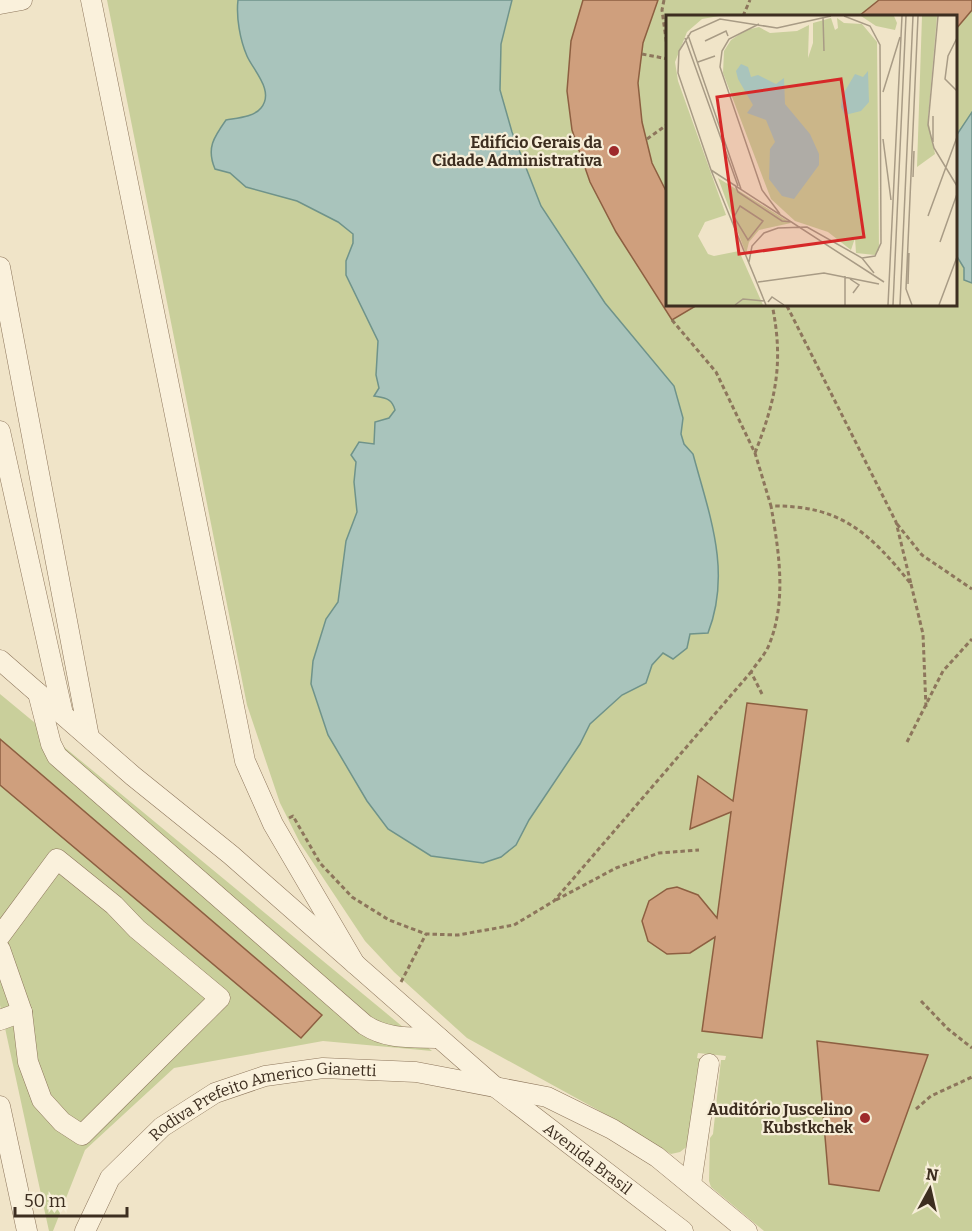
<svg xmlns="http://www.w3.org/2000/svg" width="972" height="1231" font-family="Bitter,serif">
  <rect width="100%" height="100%" fill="#f0e4c8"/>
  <!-- green -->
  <path fill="#c9cf9b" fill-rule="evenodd" d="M 107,0 L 972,0 L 972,1231 L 764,1231 L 711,1187 L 709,1181 L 710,1138 L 713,1134 L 721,1060 L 725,1060 L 726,1056 L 698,1053 L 697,1058 L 702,1059 L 689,1145 L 680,1152 L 671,1154 L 598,1110 L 467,1038 L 394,972 L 365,941 L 300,843 L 280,803 L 247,705 ZM 668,16 L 956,16 L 956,304 L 668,304 Z
    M 0,694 L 432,1051 L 323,1041 L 174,1068 L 85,1150 L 53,1231 L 49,1231 L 0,1005 Z"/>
  <!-- water -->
  <path fill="#a9c4bc" stroke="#6f938a" stroke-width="1.5" d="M 238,0 L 512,0 L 501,44 L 500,90 L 512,132 L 541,206 L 605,303 L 674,386 L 683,418 L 681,434 L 684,444 L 693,454 C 709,514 732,571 708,633 L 690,634 L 687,648 L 673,659 L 663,653 L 652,665 L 646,683 L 622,695 L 590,724 L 580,744 L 529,820 L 516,845 L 501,857 L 483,863 L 431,856 L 388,829 L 367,801 L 328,735 L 311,684 L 313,661 L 326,619 L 338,602 L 346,541 L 357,512 L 354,482 L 356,462 L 351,455 L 359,442 L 374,444 L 375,422 L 389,418 L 395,410 C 392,398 385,398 374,396 L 379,388 L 376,375 L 378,341 L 346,275 L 346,261 L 353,243 L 353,234 L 338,222 L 297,201 L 246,187 L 230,173 L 215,169 C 206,148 214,137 226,120 C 237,118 254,117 261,108 C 275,91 253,70 247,56 C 240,40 236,17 238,0 Z
    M 972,112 L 972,283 L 964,280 L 964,268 L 956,255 L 956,136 Z"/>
  <!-- building -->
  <path fill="#cf9f7d" stroke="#8d5f41" stroke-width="1.5" d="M 583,0 L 658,0 L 643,43 L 638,83 L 642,122 L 652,163 L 668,195 L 668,304 L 699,304 L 672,320 L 616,232 L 590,182 L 572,130 L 567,91 L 571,41 Z
    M 879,0 L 972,0 L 972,10 L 956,29 L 956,16 L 859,16 Z
    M 747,703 L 807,710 L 762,1038 L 702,1031 L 715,937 L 690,953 L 667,954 L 648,941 L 642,921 L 649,901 L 667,889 L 677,887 L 698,895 L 717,918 L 731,812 L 690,829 L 698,776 L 733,801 Z
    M 0,739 L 322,1015 L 301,1038 L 0,785 Z
    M 817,1041 L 928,1055 L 879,1191 L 829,1184 Z"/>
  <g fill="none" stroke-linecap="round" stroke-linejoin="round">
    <!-- minor casing -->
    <g stroke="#8d765c" stroke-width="21">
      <g id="minor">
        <path d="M 91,0 L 245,761 L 273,824 L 355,964"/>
        <path d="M 0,4 L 22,0"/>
        <path d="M 0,267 L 89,737"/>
        <path d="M 0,431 L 63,714"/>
        <path id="s1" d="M 0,660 L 133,776 L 231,855 L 494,1086 L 683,1231"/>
        <path d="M 38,693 L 51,744 L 57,756 L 365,1025 C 388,1040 412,1037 439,1038"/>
        <path d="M 0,936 L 57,859 L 114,905 L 137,929 L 220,998 L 82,1135 L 62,1122 L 42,1100 L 28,1062 L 22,1012 L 0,949"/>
        <path d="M 0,1020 L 22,1012"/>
        <path d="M 0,1106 L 27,1231"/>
        <path d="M 691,1184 L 709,1064"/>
        <path id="s2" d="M 85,1231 L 110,1178 L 162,1127 L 215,1093 L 265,1076 L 323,1068 L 416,1072 L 547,1097 L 612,1129 L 657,1157 L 747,1231"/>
      </g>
    </g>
    <!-- path -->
    <path stroke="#8d765c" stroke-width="3" stroke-dasharray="4.5 3" stroke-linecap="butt" d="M 664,0 L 662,10 L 668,54
      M 743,16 L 750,0
      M 642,54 L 668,59
      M 647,139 L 668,124
      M 672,320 L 716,372 L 755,453 L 771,506 C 840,505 869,532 911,584 L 896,522 L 786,304
      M 755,453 C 776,399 784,363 772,304
      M 897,524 L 922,555 L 972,589
      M 911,584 L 923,634 L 926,708
      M 762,694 L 751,672 C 756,664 765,655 769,645 C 787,601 779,552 771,506
      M 907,742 L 943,671 L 972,639
      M 289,818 L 293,816 L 320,863 L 352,897 L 389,920 L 426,934 L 458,935 L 514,925 L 554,901 L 751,672
      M 556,900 L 616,868 L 659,853 L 699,850
      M 401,982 L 426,934
      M 921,1001 L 948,1029 L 972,1048
      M 916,1109 L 931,1096 L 972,1077"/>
    <!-- minor -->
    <use href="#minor" stroke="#faf1dc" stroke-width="20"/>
  </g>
  <!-- markers -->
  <g fill="#9e2a2b" stroke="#f7eed8" stroke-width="2">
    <circle cx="614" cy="151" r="6"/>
    <circle cx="865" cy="1118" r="6"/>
  </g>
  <g text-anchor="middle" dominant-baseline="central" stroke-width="4.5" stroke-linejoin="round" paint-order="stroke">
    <!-- poi labels -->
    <g font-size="16" font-weight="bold" fill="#3d2e20" stroke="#f7eed8" text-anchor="end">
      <text x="602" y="142">Edifício Gerais da<tspan x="602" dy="18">Cidade Administrativa</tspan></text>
      <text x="853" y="1109">Auditório Juscelino<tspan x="853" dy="18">Kubstkchek</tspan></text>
    </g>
    <!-- street labels -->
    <g font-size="16" fill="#3d2e20" stroke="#f7eed8">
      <text stroke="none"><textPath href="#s2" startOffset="238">Rodiva Prefeito Americo Gianetti</textPath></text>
      <text stroke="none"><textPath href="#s1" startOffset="771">Avenida Brasil</textPath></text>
    </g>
  </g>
  <!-- overview -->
  <g transform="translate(666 15)">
    <rect width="291" height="291" fill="#f0e4c8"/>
    <path d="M 0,1 L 53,1 L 36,4 L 21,17 L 9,47 L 12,66 L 60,200 L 39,207 L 32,221 L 42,239 L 48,241 L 73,236 L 97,290 L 0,290 ZM 195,1 L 228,1 L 231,8 L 229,15 L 210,11 ZM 256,1 L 271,1 L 262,104 L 269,139 L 251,152 ZM 165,3 L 169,15 L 172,13 L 171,3 L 178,8 L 196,9 L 211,27 L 213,235 L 209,240 L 190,238 L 189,223 L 185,235 L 162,217 L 129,206 L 105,184 L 57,58 L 58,36 L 65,25 L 80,15 L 93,12 L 104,18 L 131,16 L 143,10 L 142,43 L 147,28 L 147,8 ZM 52,163 L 125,208 L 93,215 L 83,227 L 80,239 Z" fill="#c9cf9b"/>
    <path d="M 75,49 L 82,52 L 85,62 L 92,60 L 110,69 L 118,63 L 119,89 L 144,119 L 153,139 L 153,150 L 128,184 L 116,181 L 103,164 L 104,134 L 109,127 L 100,105 L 81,98 L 87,90 L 72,64 L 70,56 ZM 202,56 L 203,87 L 195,96 L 179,100 L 175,92 L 176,81 L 189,59 L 197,62 Z" fill="#a9c4bc"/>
    <path fill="none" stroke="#a89b85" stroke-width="1.5" d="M 178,1 L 204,11 L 214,30 L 215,228 L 209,241 L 196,243M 272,1 L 262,110 L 268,133 L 291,171M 157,2 L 158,36M 93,9 L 63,24 L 56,36 L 54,52 L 96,175 L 114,199M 22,20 L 75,174M 19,23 L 72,171M 291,23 L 282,41 L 279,64 L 291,76M 39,26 L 60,16 L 62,21M 32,47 L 49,41M 217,77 L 234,22M 217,124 L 225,185M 267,127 L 267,101M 45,155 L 218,267M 247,162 L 248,136M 69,170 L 72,177 L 116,206 L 126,207M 74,191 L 97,206 L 82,225 L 68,202 ZM 262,201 L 291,122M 274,227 L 291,179M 83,247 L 86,231 L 98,218 L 112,213 L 141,212 L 196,243 L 208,258M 184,264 L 193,270 L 187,278M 92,267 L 158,258 L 213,269M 242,269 L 243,238M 102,287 L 106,282 L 118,290M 69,290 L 77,284 L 99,286M 100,290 L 45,155 L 12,58 L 13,36 L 25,17 L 54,4 L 111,13 L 165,1M 179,290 L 179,261M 222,290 L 236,1M 227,290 L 240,1M 234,290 L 247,1M 246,290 L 240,274 L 252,1M 273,290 L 291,242"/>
    <path fill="#d62828" fill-opacity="0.15" stroke="#d62828" stroke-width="3" d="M 175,64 L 198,222 L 73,239 L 51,82 Z"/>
    <rect width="291" height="291" fill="none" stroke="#3d2e20" stroke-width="3"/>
  </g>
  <!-- north arrow -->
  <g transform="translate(930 1189) rotate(8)" stroke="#f7eed8" stroke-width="4.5" paint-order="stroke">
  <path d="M0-4.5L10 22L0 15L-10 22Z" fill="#3d2e20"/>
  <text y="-9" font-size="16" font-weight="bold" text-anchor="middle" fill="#3d2e20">N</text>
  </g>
  <!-- scale -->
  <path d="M15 1207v9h112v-9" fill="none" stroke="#3d2e20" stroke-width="3"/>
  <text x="24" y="1207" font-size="18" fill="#3d2e20" stroke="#f7eed8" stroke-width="4.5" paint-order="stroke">50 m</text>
</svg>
